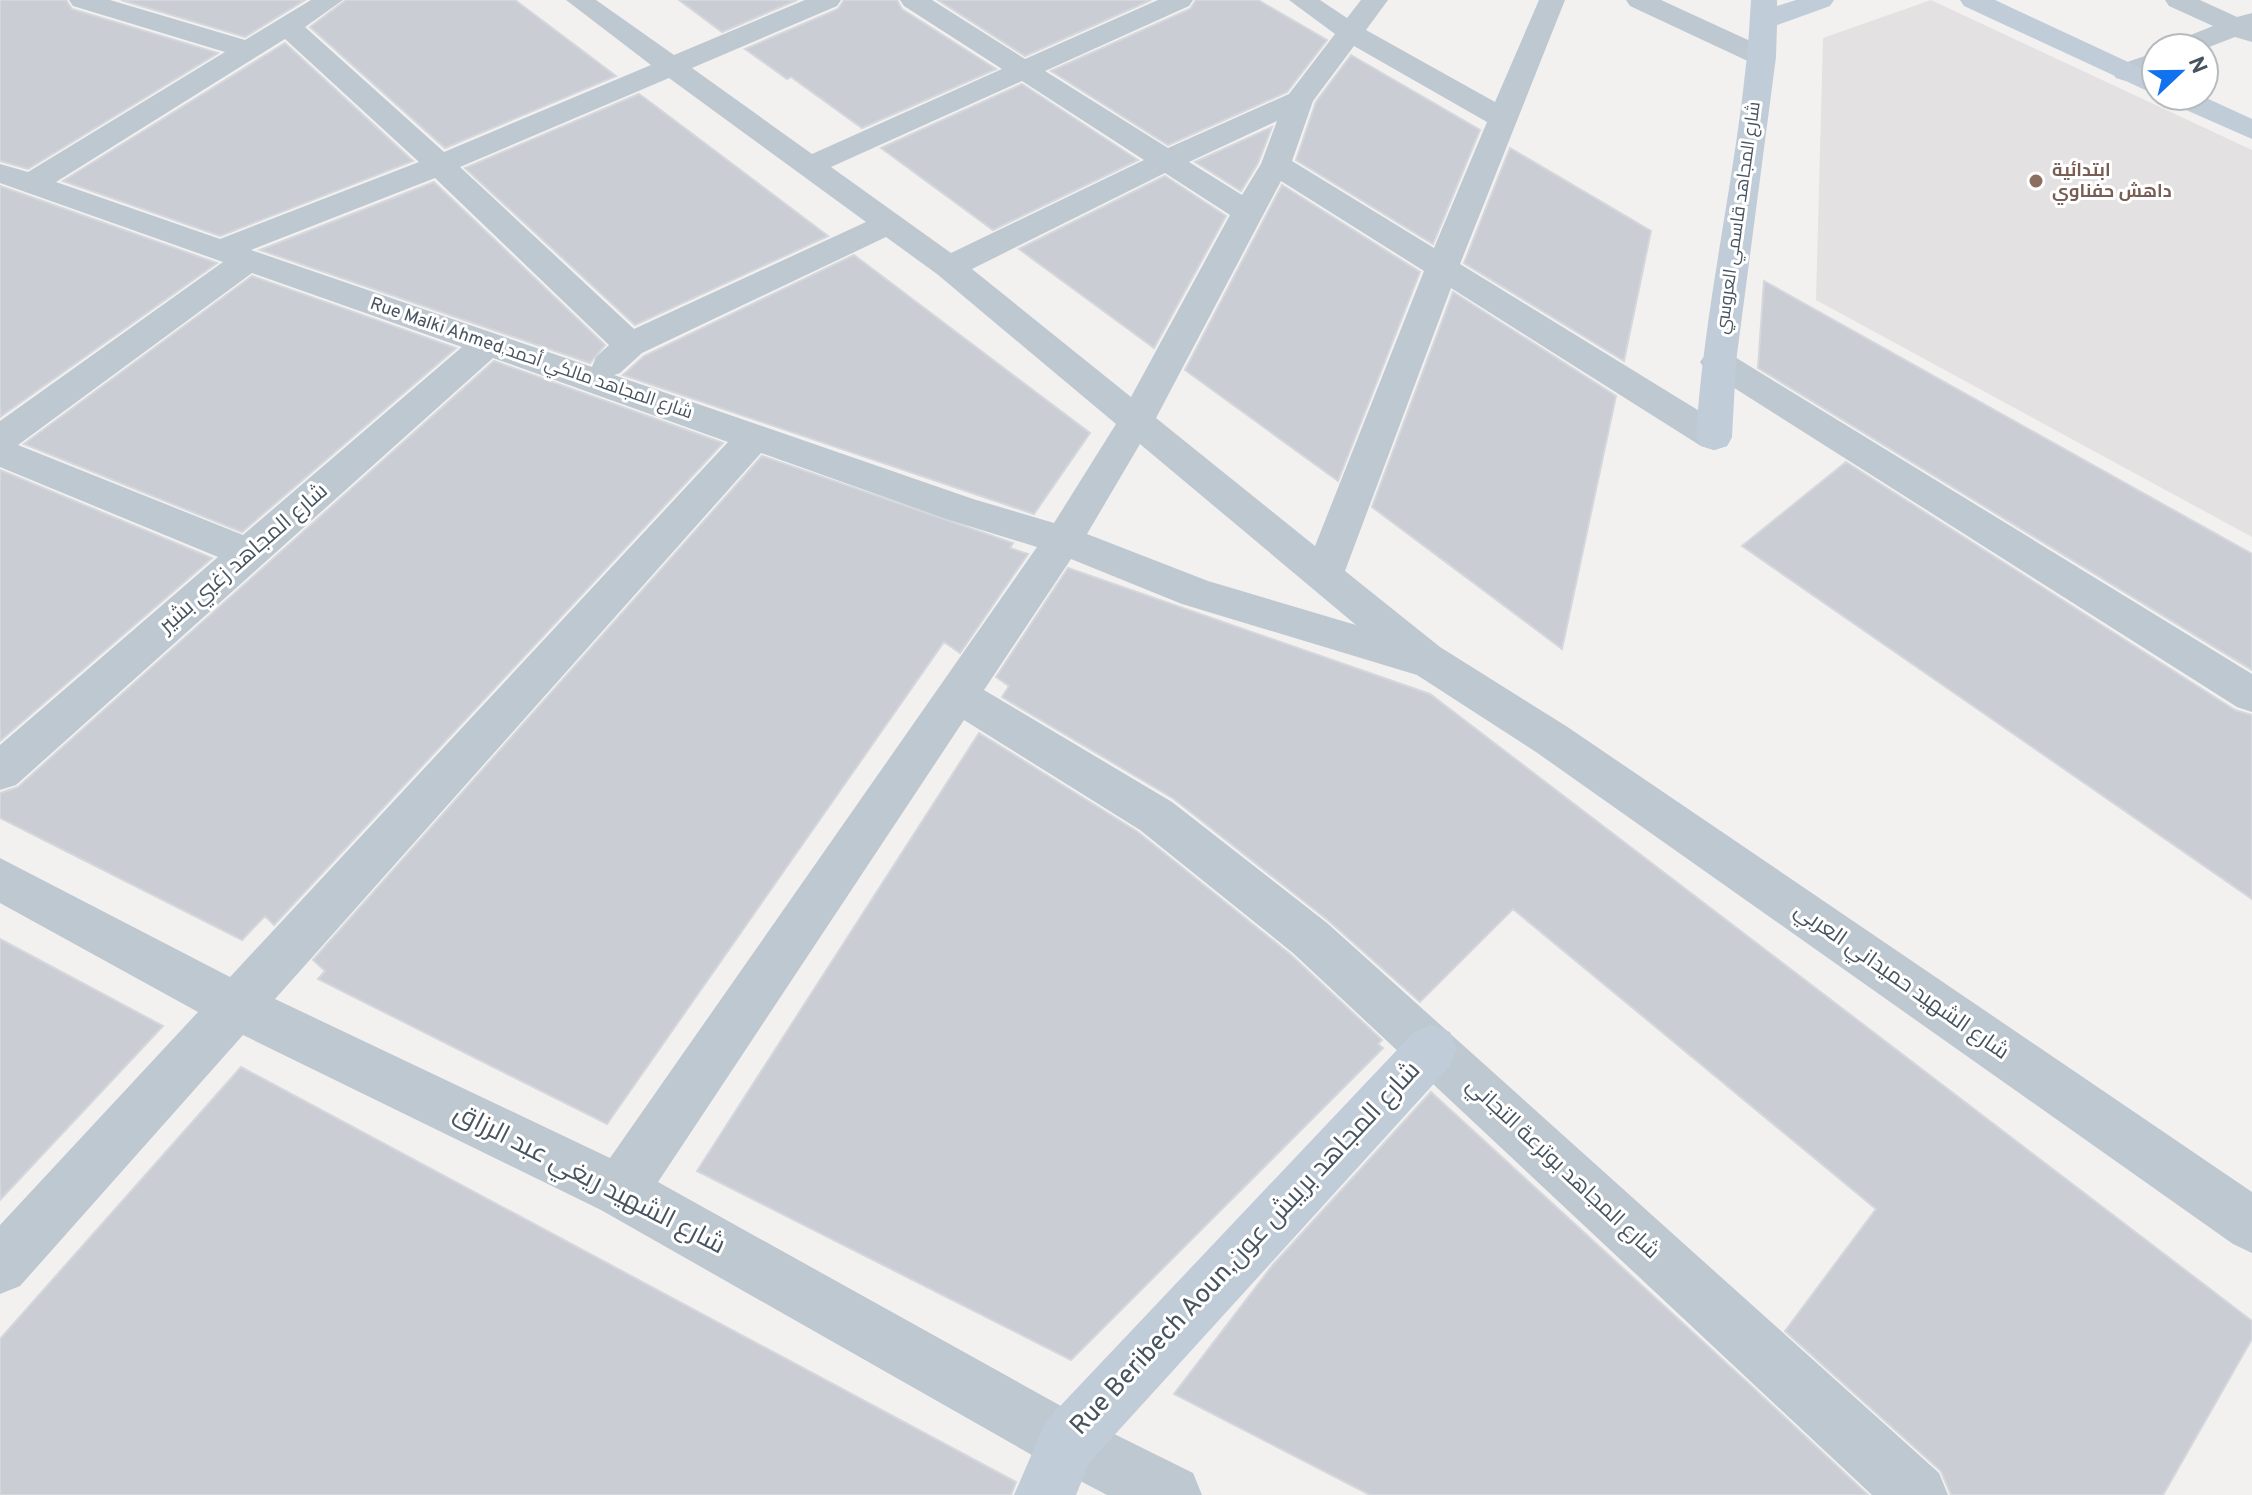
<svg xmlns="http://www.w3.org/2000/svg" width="2252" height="1495" font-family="Overpass,Cairo,sans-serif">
  <rect width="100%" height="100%" fill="#f3f0f0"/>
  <!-- education -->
  <path fill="#e4e1e2" d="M 1931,0 L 2252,150 L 2252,537 L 1816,300 L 1823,38 Z"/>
  <!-- building -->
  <path fill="#cacdd3" stroke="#d4d7dc" stroke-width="2" d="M 0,0 L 66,0 L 72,9 L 218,53 L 28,169 L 0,161 Z
    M 121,0 L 305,0 L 245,37 Z
    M 346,0 L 515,0 L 616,76 L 445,148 L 310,27 Z
    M 679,0 L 797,0 L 722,32 Z
    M 844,0 L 897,0 L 902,9 L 996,69 L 862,128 L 791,77 L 787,79 L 745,49 L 838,9 Z
    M 938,0 L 1151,0 L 1025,56 Z
    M 1196,0 L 1258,0 L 1327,40 L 1287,92 L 1168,145 L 1051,71 L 1190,9 Z
    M 285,43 L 413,161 L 220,236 L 63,181 Z
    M 1351,55 L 1480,130 L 1433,244 L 1296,160 L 1316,102 Z
    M 1022,84 L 1138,160 L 993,230 L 881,148 Z
    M 639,94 L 646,99 L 828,236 L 635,325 L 465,168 Z
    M 1272,127 L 1258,163 L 1241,191 L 1195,162 Z
    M 1510,148 L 1651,231 L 1624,361 L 1464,263 Z
    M 1165,176 L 1226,216 L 1154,348 L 1019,249 Z
    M 434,182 L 605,345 L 590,363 L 260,250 Z
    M 1282,185 L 1420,272 L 1338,481 L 1185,370 Z
    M 0,186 L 217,263 L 0,417 Z
    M 854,255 L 1090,433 L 1034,514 L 623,375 L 644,356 Z
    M 252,276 L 456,348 L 242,532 L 24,444 Z
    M 1764,281 L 2252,554 L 2252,670 L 1758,368 Z
    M 1453,292 L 1616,396 L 1562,649 L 1372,507 Z
    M 494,361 L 723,443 L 274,925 L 265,916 L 242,940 L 0,818 L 0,793 L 18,787 Z
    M 762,456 L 1013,543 L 1010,548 L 1028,554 L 960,653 L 944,642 L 607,1124 L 318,979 L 325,971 L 313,960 Z
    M 1846,462 L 2235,710 L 2252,715 L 2252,899 L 1742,546 Z
    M 0,470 L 212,558 L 0,741 Z
    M 1068,568 L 1430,694 L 2252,1321 L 2252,1339 L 2163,1495 L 1951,1495 L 1941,1471 L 1785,1331 L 1876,1209 L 1513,909 L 1420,1002 L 1329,921 L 1174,799 L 1002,697 L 1009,686 L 996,677 Z
    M 979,733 L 1138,832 L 1291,955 L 1382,1040 L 1378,1044 L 1383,1048 L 1071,1360 L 697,1171 Z
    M 0,939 L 163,1026 L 0,1200 Z
    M 241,1067 L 1016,1482 L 1011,1495 L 0,1495 L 0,1339 Z
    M 1431,1092 L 1747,1382 L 1868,1495 L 1370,1495 L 1174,1394 L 1272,1266 Z"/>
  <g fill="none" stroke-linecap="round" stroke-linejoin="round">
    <!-- street -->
    <path fill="#bec8d0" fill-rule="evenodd" d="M 69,0 L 110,0 L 245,40 L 311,0 L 343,0 L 305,27 L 444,152 L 651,65 L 566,0 L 596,0 L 674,55 L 805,0 L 841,0 L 837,6 L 692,68 L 812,154 L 1002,69 L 904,6 L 900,0 L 932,0 L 1025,59 L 1158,0 L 1193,0 L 1189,6 L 1045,71 L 1168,148 L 1289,94 L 1335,34 L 1289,0 L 1320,0 L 1347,18 L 1361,0 L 1388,0 L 1366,30 L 1495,102 L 1539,0 L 1565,0 L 1460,264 L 1727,428 L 1732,437 L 1727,446 L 1714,450 L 1701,446 L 1451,288 L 1345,571 L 1440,647 L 1566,726 L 2252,1192 L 2252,1253 L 2233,1244 L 1536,752 L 1417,675 L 1182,604 L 1071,559 L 984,690 L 1172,802 L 1327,923 L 1939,1473 L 1948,1495 L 1872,1495 L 1293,953 L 1140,830 L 964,720 L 658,1182 L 1088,1421 L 1193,1473 L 1202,1495 L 1107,1495 L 1046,1463 L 601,1210 L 243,1035 L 20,1286 L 0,1294 L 0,1225 L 198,1012 L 0,903 L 0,858 L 230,977 L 728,442 L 493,358 L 16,785 L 0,790 L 0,745 L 218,557 L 0,467 L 0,421 L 223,262 L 0,183 L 0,164 L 28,172 L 225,52 L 73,6 ZM 285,39 L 419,162 L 220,239 L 56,182 ZM 1354,46 L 1487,122 L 1434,248 L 1292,161 L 1313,101 ZM 669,78 L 866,222 L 634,329 L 460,167 ZM 1022,81 L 1144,160 L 951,253 L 831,167 ZM 1277,121 L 1261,164 L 1242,195 L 1189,162 ZM 1165,173 L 1230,215 L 1131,397 L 972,269 ZM 435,178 L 609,345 L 596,357 L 592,367 L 251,250 ZM 1281,181 L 1424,271 L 1315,546 L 1156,418 ZM 886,237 L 937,274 L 1116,424 L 1054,523 L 973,499 L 614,375 L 620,373 L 642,353 ZM 252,273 L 462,347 L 243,535 L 18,445 ZM 1140,444 L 1356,625 L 1208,581 L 1087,534 ZM 761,453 L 946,519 L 1037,547 L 610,1158 L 275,999 Z
      M 1626,0 L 1661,0 L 1772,51 L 1776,57 L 1772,63 L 1762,65 L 1752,63 L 1630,6 Z
      M 2165,0 L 2200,0 L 2237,17 L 2252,13 L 2252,42 L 2235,37 L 2204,49 L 2169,48 L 2173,42 L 2213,26 L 2169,6 Z
      M 2156,52 L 2156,70 L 2126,81 L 2116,78 L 2112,72 L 2116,66 Z
      M 1718,351 L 1730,354 L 2252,674 L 2252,712 L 2237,707 L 1706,370 L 1700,362 L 1706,354 Z"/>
    <!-- secondary -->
    <path fill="#c0ccd8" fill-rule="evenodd" d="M 1751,0 L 1777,0 L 1777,6 L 1796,0 L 1834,0 L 1830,6 L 1777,25 L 1776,57 L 1736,362 L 1732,437 L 1727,446 L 1714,450 L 1701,446 L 1696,437 C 1705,290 1744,147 1751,0 Z
      M 1960,0 L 1995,0 L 2156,75 L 2156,95 L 1964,6 Z
      M 2164,96 L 2202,96 L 2252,119 L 2252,139 L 2168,102 Z
      M 1432,1025 L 1450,1032 L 1457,1049 L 1450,1066 L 1089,1463 L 1076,1495 L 1014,1495 L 1046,1421 L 1414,1032 Z"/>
  </g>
  <!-- markers -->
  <circle fill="#8d6e63" stroke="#fff" stroke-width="3" cx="2036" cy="181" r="8"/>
  <g text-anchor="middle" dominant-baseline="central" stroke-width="6" stroke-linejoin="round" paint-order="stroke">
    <!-- far-education labels -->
    <g font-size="18" font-weight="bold" fill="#785e54" stroke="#fff" text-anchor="start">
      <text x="2052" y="171">ابتدائية<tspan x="2052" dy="21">داهش حفناوي</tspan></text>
    </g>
    <!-- far-street labels -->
    <g font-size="18" fill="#47545f" stroke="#fff">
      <text transform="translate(1739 218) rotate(-82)">شارع المجاهد قاسمي العروسي</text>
      <text transform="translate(531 359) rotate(19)">Rue Malki Ahmed,شارع المجاهد مالكي أحمد</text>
    </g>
    <!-- street labels -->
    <g font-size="22" fill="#47545f" stroke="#fff">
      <text transform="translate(244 559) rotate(-41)">شارع المجاهد زغبي بشير</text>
      <text transform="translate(1901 982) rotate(35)">شارع الشهيد حميداني العربي</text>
      <text transform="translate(1562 1169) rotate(43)">شارع المجاهد بوترعة التجاني</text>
    </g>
    <!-- near-street labels -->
    <g font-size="26" fill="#47545f" stroke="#fff">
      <text transform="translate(589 1180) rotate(27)">شارع الشهيد ريغي عبد الرزاق</text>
      <text transform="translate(1246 1249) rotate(-47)">Rue Beribech Aoun,شارع المجاهد بريبش عون</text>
    </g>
  </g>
  <!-- north arrow -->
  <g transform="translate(2180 72) rotate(68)"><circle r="38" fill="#ffffff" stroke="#b5bbbf" stroke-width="2"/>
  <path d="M0-6L14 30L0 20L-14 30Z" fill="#1072ee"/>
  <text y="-12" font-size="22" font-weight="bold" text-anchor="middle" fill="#47545f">N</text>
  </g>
</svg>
